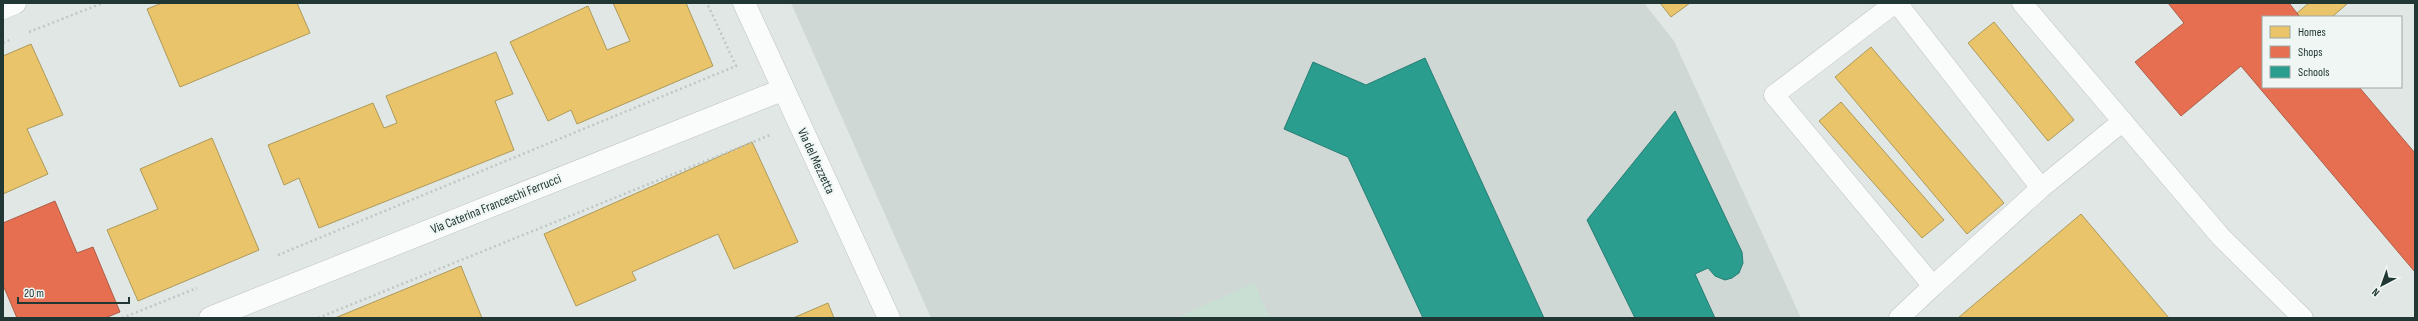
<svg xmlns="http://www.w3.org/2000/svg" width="2418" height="321" font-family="'Sofia Sans Condensed',sans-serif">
  <rect width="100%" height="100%" fill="#e1e7e5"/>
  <!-- built -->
  <path fill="#cfd8d5" d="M 791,3 L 1644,3 L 1674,41 L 1801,318 L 931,318 Z"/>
  <!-- green -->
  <path fill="#cadfd4" d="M 1254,283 L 1270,318 L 1176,318 Z"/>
  <!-- homes -->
  <path fill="#e9c46a" stroke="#ad9a5a" d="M 162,3 L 297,3 L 310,33 L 180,87 L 147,9 Z
    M 613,3 L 686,3 L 713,66 L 577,124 L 571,110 L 548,121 L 510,42 L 588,6 L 607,50 L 630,41 Z
    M 1660,3 L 1690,3 L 1671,17 Z
    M 2309,3 L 2348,3 L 2332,17 L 2300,17 L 2297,13 Z
    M 1994,22 L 2074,120 L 2048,141 L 1968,43 Z
    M 31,44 L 63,115 L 27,129 L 48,174 L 3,194 L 3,56 Z
    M 1871,47 L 2004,203 L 1967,234 L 1835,77 Z
    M 496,52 L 513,94 L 495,101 L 514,150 L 319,228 L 299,178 L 284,185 L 268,145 L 373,103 L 384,128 L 397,123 L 386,96 Z
    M 1841,102 L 1944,220 L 1922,238 L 1819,121 Z
    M 212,138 L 259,250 L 138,301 L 107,230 L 158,209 L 140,169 Z
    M 752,142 L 798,242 L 734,269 L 718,234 L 632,272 L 636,280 L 576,306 L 544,234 Z
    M 2081,214 L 2169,318 L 1958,318 Z
    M 461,266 L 482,318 L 335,318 Z
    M 828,303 L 834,318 L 793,318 Z"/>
  <!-- shops -->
  <path fill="#e76f51" stroke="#ac5e48" d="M 2168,3 L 2289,3 L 2300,17 L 2263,17 L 2263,87 L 2359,87 L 2415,153 L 2415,272 L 2241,66 L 2181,116 L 2135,62 L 2184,23 Z
    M 55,201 L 77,253 L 93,247 L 120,312 L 105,318 L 17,318 L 3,285 L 3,223 Z"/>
  <!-- schools -->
  <path fill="#2a9d8f" stroke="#277e74" d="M 1425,58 L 1544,318 L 1423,318 L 1348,157 L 1284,129 L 1313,62 L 1366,85 Z
    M 1675,111 L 1742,252 L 1743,263 L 1739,273 L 1732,278 L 1725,280 L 1715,276 L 1708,268 L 1695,274 L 1715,318 L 1635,318 L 1587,220 Z"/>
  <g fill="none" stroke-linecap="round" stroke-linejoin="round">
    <!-- service casing -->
    <g stroke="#bec3c2" stroke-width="21">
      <path id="service" d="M 1895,3 L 1774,95 L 1933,286 L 2041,188 L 2123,121
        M 1897,3 L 2041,188
        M 2022,3 L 2221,237 L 2303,318
        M 1899,318 L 1933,286"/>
    </g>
    <!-- minor casing -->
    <g stroke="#bec3c2" stroke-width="23">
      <path id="minor" d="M 744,3 L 889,318
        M 3,8 L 15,3
        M 210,318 L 782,90"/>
    </g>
    <!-- path -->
    <path stroke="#bfc7c5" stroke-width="2.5" stroke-dasharray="2 3" stroke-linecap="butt" d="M 29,32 L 103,3
      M 3,43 L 12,39
      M 278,255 L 736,66 L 707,3
      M 122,318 L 197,288
      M 318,318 L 770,135"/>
    <!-- service -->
    <use href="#service" stroke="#fafbfb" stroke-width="20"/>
    <!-- minor -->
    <use href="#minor" stroke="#fafbfb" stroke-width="22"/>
  </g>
  <g text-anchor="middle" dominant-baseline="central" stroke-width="4" stroke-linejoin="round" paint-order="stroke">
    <!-- street labels -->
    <g font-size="13" fill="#213734" stroke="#eff6f3">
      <text transform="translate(816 161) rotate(65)">Via del Mezzetta</text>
      <text transform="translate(496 204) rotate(-22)">Via Caterina Franceschi Ferrucci</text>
    </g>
  </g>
  <!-- border -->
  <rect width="2418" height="321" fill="none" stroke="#213734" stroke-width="8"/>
  <!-- legend -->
  <rect x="2262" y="16" width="140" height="72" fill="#eff6f3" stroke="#9daaa7"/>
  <rect x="2270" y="26" width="20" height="12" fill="#e9c46a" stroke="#9daaa7"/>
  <text x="2298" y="36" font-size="12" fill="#213734">Homes</text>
  <rect x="2270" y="46" width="20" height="12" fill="#e76f51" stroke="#9daaa7"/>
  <text x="2298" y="56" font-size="12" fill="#213734">Shops</text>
  <rect x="2270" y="66" width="20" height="12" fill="#2a9d8f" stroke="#9daaa7"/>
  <text x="2298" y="76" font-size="12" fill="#213734">Schools</text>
  <!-- north arrow -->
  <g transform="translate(2382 285) rotate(221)" stroke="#eff6f3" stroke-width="3" paint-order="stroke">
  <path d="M0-3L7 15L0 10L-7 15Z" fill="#213734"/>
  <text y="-6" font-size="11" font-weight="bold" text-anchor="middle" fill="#213734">N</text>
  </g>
  <!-- scale -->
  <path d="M18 297v6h111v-6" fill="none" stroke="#213734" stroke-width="2"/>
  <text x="24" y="297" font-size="12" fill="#213734" stroke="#eff6f3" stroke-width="3" paint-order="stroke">20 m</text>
</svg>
